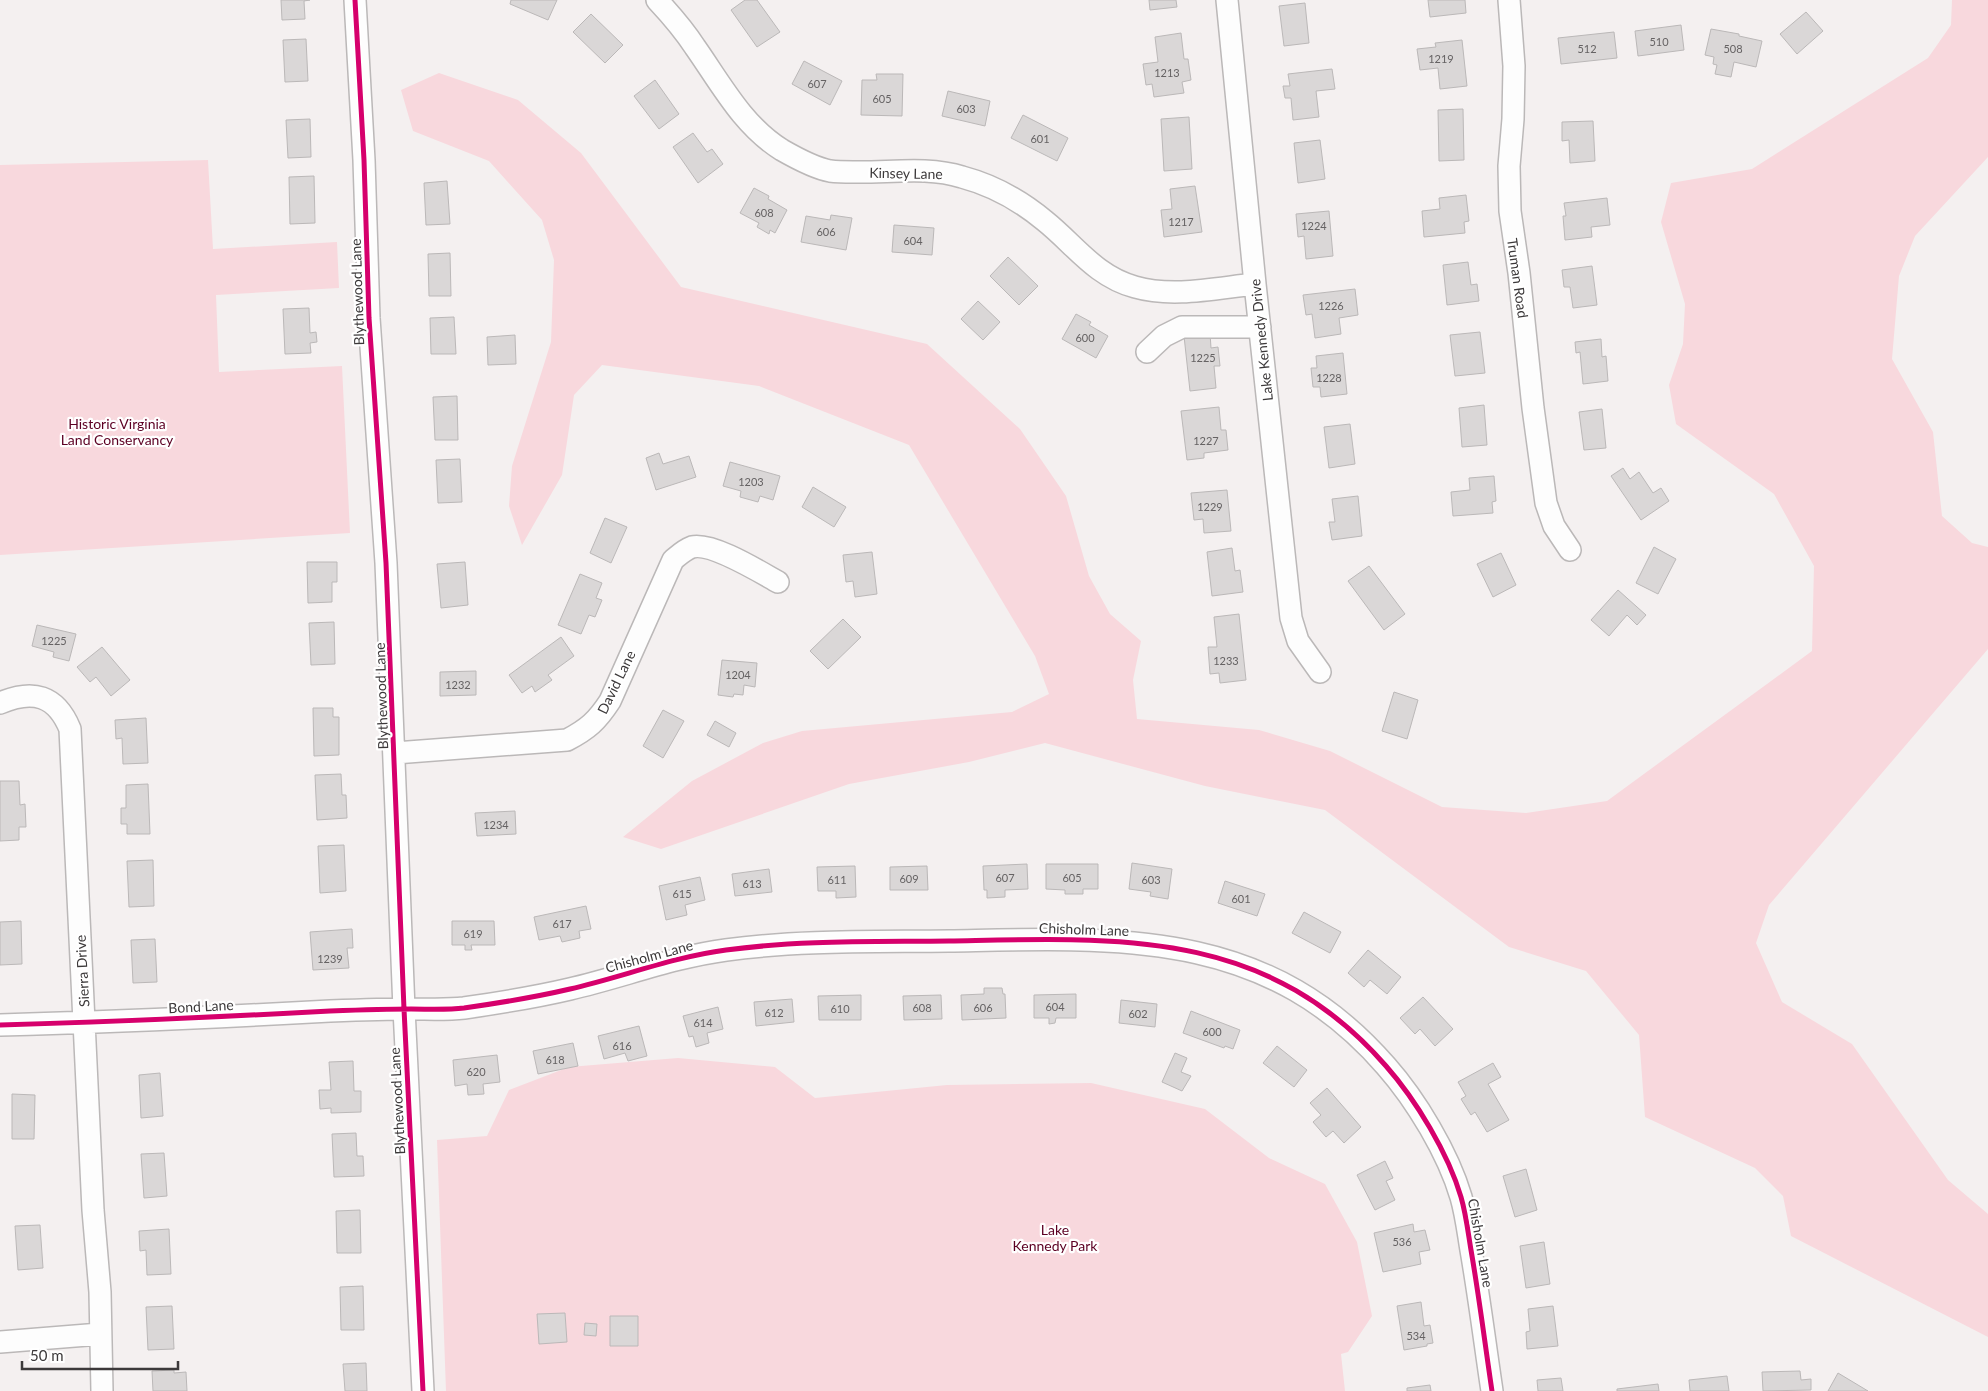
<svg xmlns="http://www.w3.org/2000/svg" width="1988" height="1391" font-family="Lato,sans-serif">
  <rect width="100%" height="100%" fill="#f4f0f0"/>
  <!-- green -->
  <path fill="#f8d8dd" d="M 1952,0 L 1988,0 L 1988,157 L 1915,236 L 1899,276 L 1892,359 L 1933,432 L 1942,516 L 1972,543 L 1988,547 L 1988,649 L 1769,905 L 1756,943 L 1782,1002 L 1852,1044 L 1948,1180 L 1988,1214 L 1988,1337 L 1791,1236 L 1783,1196 L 1755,1168 L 1645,1117 L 1639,1035 L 1586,971 L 1509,947 L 1325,810 L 1205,786 L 1045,743 L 969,762 L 849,784 L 661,849 L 623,837 L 692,781 L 763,743 L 802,731 L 1012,712 L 1049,694 L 1035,656 L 909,445 L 759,386 L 602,365 L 574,395 L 562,475 L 522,545 L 509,506 L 512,466 L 551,342 L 554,260 L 542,220 L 489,161 L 413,131 L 401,90 L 439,73 L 518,100 L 581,153 L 681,287 L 927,344 L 1020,429 L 1066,496 L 1089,576 L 1110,614 L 1141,641 L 1133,680 L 1137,719 L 1259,730 L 1330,751 L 1442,807 L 1526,813 L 1607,801 L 1812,651 L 1814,566 L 1774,494 L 1676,424 L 1669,385 L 1683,344 L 1685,304 L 1661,222 L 1671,183 L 1752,169 L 1928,58 L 1951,25 Z
    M 208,160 L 213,249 L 337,242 L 339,288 L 216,295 L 219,372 L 342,366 L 350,533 L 0,555 L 0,165 Z
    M 678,1058 L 775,1067 L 815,1098 L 947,1085 L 1091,1083 L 1205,1109 L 1269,1158 L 1325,1184 L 1357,1242 L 1372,1316 L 1348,1352 L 1341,1354 L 1345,1391 L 446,1391 L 437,1140 L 487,1136 L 509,1090 L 569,1067 Z"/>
  <!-- building -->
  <path fill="#dad7d7" stroke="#bbb8b8" d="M 281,0 L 310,0 L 304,1 L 305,19 L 282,20 Z
    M 511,0 L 557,0 L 548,20 L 510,4 Z
    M 745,0 L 757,0 L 780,32 L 757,47 L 731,10 Z
    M 1149,0 L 1176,0 L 1177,7 L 1150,10 Z
    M 1428,0 L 1465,0 L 1466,13 L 1430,17 Z
    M 1305,3 L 1309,43 L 1284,46 L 1279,6 Z
    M 1806,12 L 1823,31 L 1797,54 L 1780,34 Z
    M 591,14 L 623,45 L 605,63 L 573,32 Z
    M 1681,25 L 1684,50 L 1638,56 L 1635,31 Z
    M 1711,29 L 1739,34 L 1739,36 L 1762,41 L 1756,67 L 1734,62 L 1731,77 L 1715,74 L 1717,65 L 1713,64 L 1714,57 L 1705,55 Z
    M 1614,32 L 1617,58 L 1561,64 L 1558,38 Z
    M 1181,33 L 1184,59 L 1188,59 L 1191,80 L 1182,82 L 1184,93 L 1154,97 L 1152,84 L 1146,85 L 1143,64 L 1158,62 L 1155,37 Z
    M 306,39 L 308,81 L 285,82 L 283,40 Z
    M 1462,40 L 1467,86 L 1440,89 L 1438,68 L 1420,70 L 1417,49 L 1436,47 L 1435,43 Z
    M 804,61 L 842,81 L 830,105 L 792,84 Z
    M 1332,69 L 1335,89 L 1316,91 L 1319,117 L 1293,120 L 1291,98 L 1285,98 L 1283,86 L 1290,86 L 1288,74 Z
    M 876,74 L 903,74 L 902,116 L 861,115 L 862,80 L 877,80 Z
    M 655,80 L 679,114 L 659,129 L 634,96 Z
    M 948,91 L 990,101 L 985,126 L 942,116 Z
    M 1463,109 L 1464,160 L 1439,161 L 1438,110 Z
    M 1023,115 L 1068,138 L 1057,161 L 1011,138 Z
    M 1189,117 L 1192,169 L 1164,171 L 1161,119 Z
    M 310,119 L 311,157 L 288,158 L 286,120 Z
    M 1593,121 L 1595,161 L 1570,163 L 1569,140 L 1562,141 L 1562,122 Z
    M 693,133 L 707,152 L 712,149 L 723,164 L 698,183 L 673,147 Z
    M 1320,140 L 1325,179 L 1298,183 L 1294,143 Z
    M 314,176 L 315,223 L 290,224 L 289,177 Z
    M 447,181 L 450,224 L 426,225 L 424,183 Z
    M 1195,186 L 1202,232 L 1164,237 L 1161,210 L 1172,209 L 1170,189 Z
    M 754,188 L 769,196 L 768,199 L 787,210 L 775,233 L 770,230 L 769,234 L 757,227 L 759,223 L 740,213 Z
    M 1466,195 L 1469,221 L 1464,222 L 1465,233 L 1424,237 L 1422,211 L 1440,209 L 1439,198 Z
    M 1607,198 L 1610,225 L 1591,227 L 1592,237 L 1565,240 L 1563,216 L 1566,216 L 1564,203 Z
    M 1329,211 L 1333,256 L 1306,259 L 1304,236 L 1298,237 L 1296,214 Z
    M 831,215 L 852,218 L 846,250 L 801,242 L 806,216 L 830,220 Z
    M 894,225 L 934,228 L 932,255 L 892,252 Z
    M 450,253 L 451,296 L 429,296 L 428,254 Z
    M 1008,257 L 1038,286 L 1019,305 L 990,276 Z
    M 1468,262 L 1471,285 L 1477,284 L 1479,301 L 1447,305 L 1443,265 Z
    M 1592,266 L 1597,305 L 1573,308 L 1570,287 L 1564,287 L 1562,270 Z
    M 1355,289 L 1358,315 L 1339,318 L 1341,334 L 1315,338 L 1312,314 L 1306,315 L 1303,295 Z
    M 978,301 L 1000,322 L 983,340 L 961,319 Z
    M 309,308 L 310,333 L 316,332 L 317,342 L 310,343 L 311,353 L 285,354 L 283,309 Z
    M 1076,314 L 1091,322 L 1089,325 L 1108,336 L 1096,358 L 1062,339 Z
    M 454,317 L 456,354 L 431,354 L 430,318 Z
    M 1480,332 L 1485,373 L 1455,376 L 1450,335 Z
    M 1210,333 L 1211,348 L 1218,347 L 1220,366 L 1214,366 L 1216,388 L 1190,391 L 1184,336 Z
    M 515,335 L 516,364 L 488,365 L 487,337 Z
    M 1601,339 L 1602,357 L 1606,356 L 1608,381 L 1583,384 L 1580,352 L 1576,353 L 1575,342 Z
    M 1343,353 L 1347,394 L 1321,397 L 1320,387 L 1313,387 L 1311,368 L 1317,368 L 1316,356 Z
    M 457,396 L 458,440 L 435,440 L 433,397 Z
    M 1484,405 L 1487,445 L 1462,447 L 1459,408 Z
    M 1219,407 L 1221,430 L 1226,430 L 1228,450 L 1204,453 L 1204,458 L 1187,460 L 1181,411 Z
    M 1602,409 L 1606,448 L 1584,450 L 1579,412 Z
    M 1350,424 L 1355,464 L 1329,468 L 1324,427 Z
    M 659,453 L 663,464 L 689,456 L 696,477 L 656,490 L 646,458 Z
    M 460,459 L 462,502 L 438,503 L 436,460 Z
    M 730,462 L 780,476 L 773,500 L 760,496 L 758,502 L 740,497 L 741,491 L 723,486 Z
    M 1623,468 L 1630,479 L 1639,472 L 1653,493 L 1661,488 L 1669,501 L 1641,520 L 1611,476 Z
    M 1494,476 L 1496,501 L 1492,502 L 1493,513 L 1453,516 L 1451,492 L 1470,490 L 1469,478 Z
    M 813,487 L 846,507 L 834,527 L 802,507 Z
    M 1227,490 L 1231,531 L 1204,533 L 1203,519 L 1194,520 L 1191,493 Z
    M 1358,496 L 1362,536 L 1332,540 L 1329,522 L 1335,522 L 1332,499 Z
    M 605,518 L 627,527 L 611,563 L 590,553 Z
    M 1654,547 L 1676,559 L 1658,594 L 1636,583 Z
    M 1232,548 L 1235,571 L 1240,570 L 1243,592 L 1212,596 L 1207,552 Z
    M 872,552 L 877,594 L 855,597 L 853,581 L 846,582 L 843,555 Z
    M 1501,553 L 1516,585 L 1493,597 L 1477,564 Z
    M 307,562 L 337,562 L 337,582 L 332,582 L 332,602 L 308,603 Z
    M 465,562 L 468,605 L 441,608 L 437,564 Z
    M 1369,566 L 1405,614 L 1384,630 L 1348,581 Z
    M 580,574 L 602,583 L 596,598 L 602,600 L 595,617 L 589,615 L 581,634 L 558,625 Z
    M 1618,590 L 1646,615 L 1637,625 L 1627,615 L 1609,636 L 1591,620 Z
    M 1239,614 L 1246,680 L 1220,683 L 1219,673 L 1210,674 L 1208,647 L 1217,647 L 1214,617 Z
    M 843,619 L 861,637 L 828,669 L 810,651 Z
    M 334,622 L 335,664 L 311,665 L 309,623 Z
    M 37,625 L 76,634 L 69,661 L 53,657 L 54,652 L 32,646 Z
    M 561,637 L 574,656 L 548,675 L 552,680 L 535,692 L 532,686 L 522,693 L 509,675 Z
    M 102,647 L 130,680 L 111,696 L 96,677 L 90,682 L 77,667 Z
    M 722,660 L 757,663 L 755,687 L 744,685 L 743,695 L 734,694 L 733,697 L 718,695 Z
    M 476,671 L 476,695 L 440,696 L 440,672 Z
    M 1394,692 L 1418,700 L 1407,739 L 1382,731 Z
    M 313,708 L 333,708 L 333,717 L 339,717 L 339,755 L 314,756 Z
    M 663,710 L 684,721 L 663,758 L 643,746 Z
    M 146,718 L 148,763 L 123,764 L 122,738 L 116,739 L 115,720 Z
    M 715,721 L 736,733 L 729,747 L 707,735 Z
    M 341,774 L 342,795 L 346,795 L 347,818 L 317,820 L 315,775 Z
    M 0,781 L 19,781 L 20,805 L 25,804 L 26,827 L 19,827 L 19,840 L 0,841 Z
    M 148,784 L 150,834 L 127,834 L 127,824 L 121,824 L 121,808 L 126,808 L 126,785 Z
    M 515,811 L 516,834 L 477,836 L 475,813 Z
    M 344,845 L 346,891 L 320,893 L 318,846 Z
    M 153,860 L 154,906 L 129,907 L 127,861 Z
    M 1132,863 L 1172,869 L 1168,899 L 1150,896 L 1151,892 L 1129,889 Z
    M 1027,864 L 1028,889 L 1005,890 L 1005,897 L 987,898 L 987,890 L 984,890 L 983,866 Z
    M 1046,864 L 1098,864 L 1098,889 L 1083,889 L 1083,894 L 1065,894 L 1065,890 L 1046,889 Z
    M 855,866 L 856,897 L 836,898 L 836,891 L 818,891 L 817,867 Z
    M 927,866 L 928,890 L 890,890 L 890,867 Z
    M 769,869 L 772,892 L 735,896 L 732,874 Z
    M 700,877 L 705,900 L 685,905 L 687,915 L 666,920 L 659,886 Z
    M 1225,881 L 1265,894 L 1257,916 L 1218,903 Z
    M 586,906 L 591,929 L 579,931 L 580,938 L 562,942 L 560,936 L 539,940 L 534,917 Z
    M 1304,912 L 1341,932 L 1330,953 L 1292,933 Z
    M 21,921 L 22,964 L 0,965 L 0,922 Z
    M 452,921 L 494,921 L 495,945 L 471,945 L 472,950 L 465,950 L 465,945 L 452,945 Z
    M 352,929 L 353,948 L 347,948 L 349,968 L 313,970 L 310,932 Z
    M 155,939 L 157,982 L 133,983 L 131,940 Z
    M 1368,950 L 1401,977 L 1387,994 L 1370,980 L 1364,987 L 1348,973 Z
    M 984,988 L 1002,988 L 1003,994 L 1005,994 L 1006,1018 L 962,1020 L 961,995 L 984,994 Z
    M 1076,994 L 1076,1018 L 1056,1018 L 1055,1023 L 1049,1024 L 1049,1018 L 1034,1018 L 1034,995 Z
    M 861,995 L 861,1020 L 819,1020 L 818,996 Z
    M 941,995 L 942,1019 L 904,1020 L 903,996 Z
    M 1423,997 L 1453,1029 L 1435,1046 L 1420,1029 L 1415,1034 L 1400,1018 Z
    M 792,999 L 794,1022 L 756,1026 L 754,1002 Z
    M 1121,1000 L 1157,1004 L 1155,1027 L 1119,1023 Z
    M 718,1007 L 723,1029 L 707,1033 L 709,1043 L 696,1047 L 693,1036 L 689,1037 L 683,1016 Z
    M 1191,1011 L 1240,1030 L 1233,1049 L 1225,1046 L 1224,1048 L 1183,1033 Z
    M 639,1026 L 647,1056 L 628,1061 L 625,1053 L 604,1059 L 598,1036 Z
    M 573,1043 L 578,1066 L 538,1074 L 533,1051 Z
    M 1277,1046 L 1307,1070 L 1294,1087 L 1263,1063 Z
    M 1175,1053 L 1187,1058 L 1181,1072 L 1191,1076 L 1182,1091 L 1162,1082 Z
    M 497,1055 L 500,1082 L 483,1084 L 484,1094 L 468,1095 L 467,1084 L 455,1086 L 453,1060 Z
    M 353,1061 L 354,1091 L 361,1091 L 361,1112 L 331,1113 L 331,1108 L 320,1109 L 319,1090 L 331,1090 L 329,1062 Z
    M 1493,1063 L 1501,1077 L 1488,1084 L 1509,1120 L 1487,1132 L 1475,1112 L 1471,1115 L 1461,1099 L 1466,1096 L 1458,1082 Z
    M 160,1073 L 163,1116 L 141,1118 L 139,1075 Z
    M 1327,1088 L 1361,1127 L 1344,1143 L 1333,1131 L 1326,1137 L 1313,1122 L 1321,1115 L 1310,1103 Z
    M 12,1094 L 35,1095 L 34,1139 L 12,1139 Z
    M 356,1133 L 357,1156 L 363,1156 L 364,1176 L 334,1177 L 332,1134 Z
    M 164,1153 L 167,1196 L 144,1198 L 141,1154 Z
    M 1385,1161 L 1393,1178 L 1386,1181 L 1395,1200 L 1375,1210 L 1357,1175 Z
    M 1526,1169 L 1537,1210 L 1515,1217 L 1503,1176 Z
    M 360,1210 L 361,1253 L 337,1253 L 336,1211 Z
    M 1413,1224 L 1414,1232 L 1425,1230 L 1430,1250 L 1419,1252 L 1421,1264 L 1383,1272 L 1374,1233 Z
    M 40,1225 L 43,1268 L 18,1270 L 15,1226 Z
    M 169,1229 L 171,1274 L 147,1275 L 146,1250 L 140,1251 L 139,1231 Z
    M 1544,1242 L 1550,1284 L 1526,1288 L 1520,1246 Z
    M 363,1286 L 364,1330 L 341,1330 L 340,1287 Z
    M 1421,1302 L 1424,1326 L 1430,1325 L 1433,1343 L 1427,1344 L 1427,1346 L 1404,1350 L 1397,1306 Z
    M 172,1306 L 174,1349 L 148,1350 L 146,1307 Z
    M 1553,1306 L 1558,1346 L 1527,1349 L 1526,1332 L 1530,1331 L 1528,1309 Z
    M 565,1313 L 567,1342 L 539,1344 L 537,1314 Z
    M 610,1316 L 638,1316 L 638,1346 L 610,1346 Z
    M 585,1323 L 597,1324 L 596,1336 L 584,1335 Z
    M 366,1363 L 367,1391 L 345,1391 L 343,1364 Z
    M 174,1370 L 174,1373 L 186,1372 L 187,1391 L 153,1391 L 152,1371 Z
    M 1800,1371 L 1801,1380 L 1811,1379 L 1811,1390 L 1763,1391 L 1762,1372 Z
    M 1838,1373 L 1868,1391 L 1828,1391 Z
    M 1727,1376 L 1729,1391 L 1690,1391 L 1689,1380 Z
    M 1561,1378 L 1563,1391 L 1538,1391 L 1537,1380 Z
    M 1658,1384 L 1659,1391 L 1617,1391 L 1617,1389 Z
    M 1430,1385 L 1431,1391 L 1407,1391 L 1407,1388 Z"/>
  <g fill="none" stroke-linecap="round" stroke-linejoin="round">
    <!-- minor casing -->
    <g stroke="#bbb8b8" stroke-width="24">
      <path id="minor" d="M 355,0 L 364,160 L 369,318 L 386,563 L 404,1009 L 423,1391
        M 657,0 C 671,15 684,30 695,47 C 721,84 743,126 782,150 C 796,158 814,168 830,171 C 838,172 846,172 853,172 C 888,173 928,166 962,177 C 992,185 1021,201 1045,221 C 1075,245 1095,276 1135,287 C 1173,298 1216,288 1255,284
        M 1227,0 L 1255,284 L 1291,618 L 1298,641 L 1320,672
        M 1509,0 L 1514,66 L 1513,119 L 1509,166 L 1510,211 L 1519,273 L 1533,408 L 1546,503 L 1554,526 L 1570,550
        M 1147,352 L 1164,336 L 1182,327 L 1260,327
        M 0,703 C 33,689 56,695 70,729 L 93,1210 L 100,1292 L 102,1391
        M 395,753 L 567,740 C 588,729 597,721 610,701 L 673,560 C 679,555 684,550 692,547 C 712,542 760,572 778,582
        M 0,1025 C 110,1022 220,1017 330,1011 C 357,1010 384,1009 411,1009 C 429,1009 447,1010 464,1008 C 499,1003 536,997 570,989 C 622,977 673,957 726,950 C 800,940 875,942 949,941 C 1117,938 1265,927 1386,1066 C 1416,1100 1448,1153 1461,1197 C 1466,1214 1468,1232 1471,1250 C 1479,1296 1485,1344 1492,1391
        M 0,1342 L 100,1334"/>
    </g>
    <!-- minor -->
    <use href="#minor" stroke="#fdfdfd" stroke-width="21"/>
    <!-- cycleway casing -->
    <g stroke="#fff" stroke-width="8">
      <path id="cycleway" d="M 355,0 L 364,160 L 369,318 L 386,563 L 404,1009 L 423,1391
        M 0,1025 C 110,1022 220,1017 330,1011 C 357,1010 384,1009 411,1009 C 429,1009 447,1010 464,1008 C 499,1003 536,997 570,989 C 622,977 673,957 726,950 C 800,940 875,942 949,941 C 1117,938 1265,927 1386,1066 C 1416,1100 1448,1153 1461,1197 C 1466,1214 1468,1232 1471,1250 C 1479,1296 1485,1344 1492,1391"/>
    </g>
    <!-- cycleway -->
    <use href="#cycleway" stroke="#d6006c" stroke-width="5"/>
  </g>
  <g text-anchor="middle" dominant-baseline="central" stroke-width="4.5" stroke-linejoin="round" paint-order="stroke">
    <!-- number labels -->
    <g font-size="11" fill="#656263">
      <text x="1659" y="41">510</text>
      <text x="1587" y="48">512</text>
      <text x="1733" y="48">508</text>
      <text x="1441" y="58">1219</text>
      <text x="1167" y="72">1213</text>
      <text x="817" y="83">607</text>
      <text x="882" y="98">605</text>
      <text x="966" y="108">603</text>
      <text x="1040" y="138">601</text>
      <text x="764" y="212">608</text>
      <text x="1181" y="221">1217</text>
      <text x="1314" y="225">1224</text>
      <text x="826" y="231">606</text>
      <text x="913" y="240">604</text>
      <text x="1331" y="305">1226</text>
      <text x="1085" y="337">600</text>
      <text x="1203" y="357">1225</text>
      <text x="1329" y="377">1228</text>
      <text x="1206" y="440">1227</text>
      <text x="751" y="481">1203</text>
      <text x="1210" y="506">1229</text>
      <text x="54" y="640">1225</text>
      <text x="1226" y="660">1233</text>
      <text x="738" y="674">1204</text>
      <text x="458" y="684">1232</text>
      <text x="496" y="824">1234</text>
      <text x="1005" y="877">607</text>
      <text x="1072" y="877">605</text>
      <text x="909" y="878">609</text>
      <text x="837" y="879">611</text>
      <text x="1151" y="879">603</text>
      <text x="752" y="883">613</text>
      <text x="682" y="893">615</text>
      <text x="1241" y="898">601</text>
      <text x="562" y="923">617</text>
      <text x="473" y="933">619</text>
      <text x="330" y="958">1239</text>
      <text x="1055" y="1006">604</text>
      <text x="922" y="1007">608</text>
      <text x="983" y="1007">606</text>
      <text x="840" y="1008">610</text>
      <text x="774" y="1012">612</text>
      <text x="1138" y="1013">602</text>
      <text x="703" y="1022">614</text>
      <text x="1212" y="1031">600</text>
      <text x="622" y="1045">616</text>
      <text x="555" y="1059">618</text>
      <text x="476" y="1071">620</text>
      <text x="1402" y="1241">536</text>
      <text x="1416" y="1335">534</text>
    </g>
    <!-- street labels -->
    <g font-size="14" fill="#3c393a" stroke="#fff">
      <text transform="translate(906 173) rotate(1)">Kinsey Lane</text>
      <text transform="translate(1518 278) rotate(82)">Truman Road</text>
      <text transform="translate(357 292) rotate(-92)">Blythewood Lane</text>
      <text transform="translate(1261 340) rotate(-96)">Lake Kennedy Drive</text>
      <text transform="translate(616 682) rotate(-64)">David Lane</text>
      <text transform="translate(381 696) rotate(-92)">Blythewood Lane</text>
      <text transform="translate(1084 929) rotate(2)">Chisholm Lane</text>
      <text transform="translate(649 956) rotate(-15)">Chisholm Lane</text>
      <text transform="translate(82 971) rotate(-93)">Sierra Drive</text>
      <text transform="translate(201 1006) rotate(-3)">Bond Lane</text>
      <text transform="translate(397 1101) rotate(-93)">Blythewood Lane</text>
      <text transform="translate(1481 1243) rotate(80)">Chisholm Lane</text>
    </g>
    <!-- park labels -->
    <g font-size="14" fill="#5c0023" stroke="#fff">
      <text x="117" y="423">Historic Virginia<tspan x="117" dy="16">Land Conservancy</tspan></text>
      <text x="1055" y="1229">Lake<tspan x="1055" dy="16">Kennedy Park</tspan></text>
    </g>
  </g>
  <!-- scale -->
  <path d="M22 1361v8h156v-8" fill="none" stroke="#3c393a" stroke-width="2.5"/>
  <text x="30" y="1361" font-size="15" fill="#3c393a" stroke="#ffffff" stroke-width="4" paint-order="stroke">50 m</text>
</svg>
